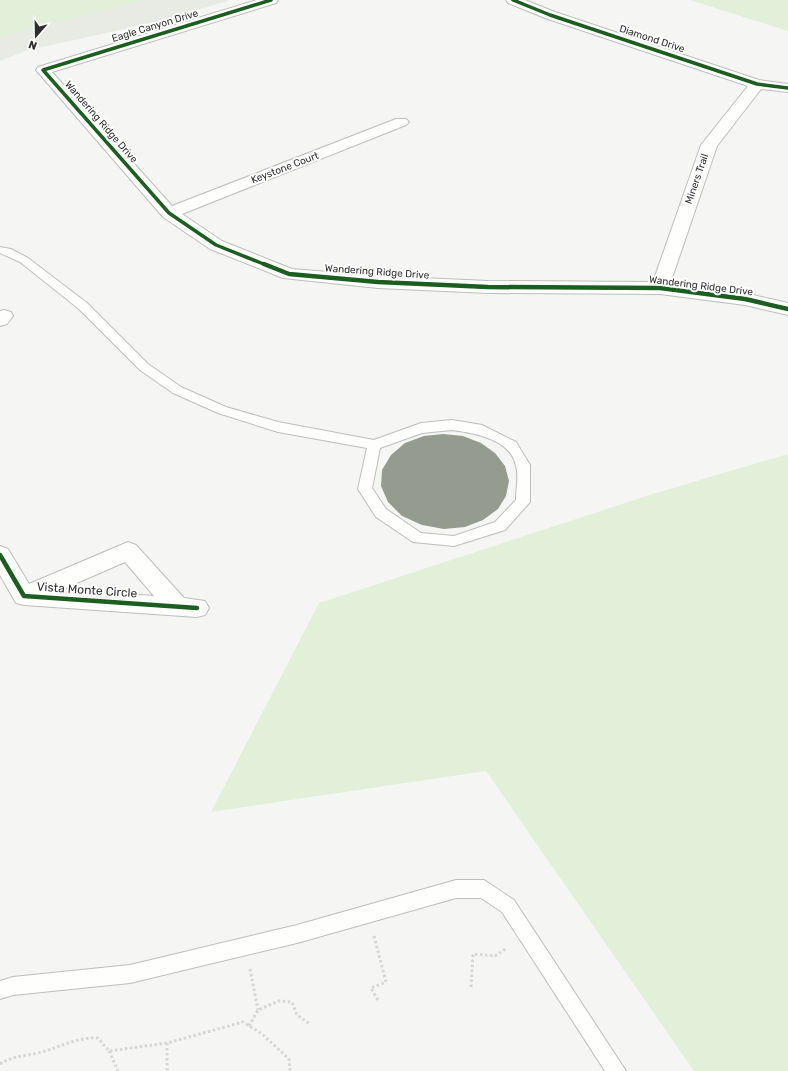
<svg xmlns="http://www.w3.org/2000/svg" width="788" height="1071" font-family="Rubik,sans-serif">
  <rect width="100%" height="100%" fill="#f5f6f4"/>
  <!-- built -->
  <path fill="#e7ebe4" d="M 0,0 L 231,0 L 156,22 L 25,51 L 0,61 Z"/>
  <!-- green -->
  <path fill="#e2efd9" d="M 0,0 L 145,0 L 0,37 Z
    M 689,0 L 788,0 L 788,31 L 690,0 Z
    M 788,454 L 788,1071 L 694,1071 L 486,771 L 211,812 L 319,603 L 656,493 Z"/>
  <!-- building -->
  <path fill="#959b8f" d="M 443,434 L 463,436 L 481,443 L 495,453 L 505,466 L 509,481 L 506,496 L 498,509 L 483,520 L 465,527 L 444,529 L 422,525 L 402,516 L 388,502 L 381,486 L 382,470 L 391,455 L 405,443 L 424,436 Z"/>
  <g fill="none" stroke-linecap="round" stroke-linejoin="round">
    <!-- service casing -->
    <g stroke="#bdbebc" stroke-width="2">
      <path id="service" d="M 0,247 L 11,249 L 28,258 L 87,303 L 148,364 L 181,387 L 226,407 L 278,422 L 374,440 L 421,423 L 452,420 L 482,425 L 516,442 L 530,465 L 530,502 L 505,530 L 454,546 L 413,542 L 376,517 L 358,489 L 367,448 L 278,432 L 218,413 L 173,393 L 140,370 L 79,309 L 20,262 L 0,253 ZM 452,430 C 474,433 511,439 516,466 C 519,476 516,490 516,500 L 495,522 L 454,536 L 421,533 L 386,509 L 372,488 L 380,448 L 422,433 Z
        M 456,880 L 484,880 L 514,900 L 626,1071 L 605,1071 L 502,912 L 481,898 L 456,898 L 297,943 L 130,983 L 13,995 L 0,999 L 0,981 L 13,977 L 130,965 L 297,925 Z"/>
    </g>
    <!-- minor casing -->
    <g stroke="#bdbebc" stroke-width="2">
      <path id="minor" d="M 257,0 L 278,0 L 276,3 L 52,72 L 172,206 L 396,119 L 406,119 L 409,122 L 406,125 L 182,214 L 222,241 L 292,269 L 378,276 L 488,281 L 653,282 L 701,145 L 748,86 L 545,18 L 508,3 L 506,0 L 525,0 L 555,12 L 759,80 L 788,84 L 788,92 L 761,89 L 717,146 L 670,284 L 745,293 L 788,303 L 788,315 L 745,305 L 660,294 L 488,293 L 378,288 L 283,278 L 210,249 L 163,217 L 36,70 L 38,67 Z
        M 4,310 L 11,312 L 13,316 L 7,324 L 0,326 L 0,311 Z
        M 128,542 L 136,545 L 184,598 L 205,601 L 209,608 L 205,615 L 197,617 L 24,605 L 16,603 L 0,575 L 0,546 L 8,549 L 29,584 ZM 125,562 L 154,596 L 63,589 Z"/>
    </g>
    <!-- path -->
    <path stroke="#d6d6d5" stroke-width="3" stroke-dasharray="2.5 2.5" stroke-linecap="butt" d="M 374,936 L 386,982 L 371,988 L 379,1002
      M 250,969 L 258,1010
      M 471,987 L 473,954 L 495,956 L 507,948
      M 249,1026 L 258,1010 L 279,1001 L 292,1002 L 297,1015 L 310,1024
      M 167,1043 L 167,1071
      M 109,1051 L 118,1071
      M 0,1064 C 12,1056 25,1056 38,1053 C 59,1048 76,1037 98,1038 L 109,1051 L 167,1043 L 243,1022 L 262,1034 L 289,1059 L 290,1071"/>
    <!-- service -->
    <use href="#service" fill="#fefefd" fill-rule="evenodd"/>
    <!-- minor -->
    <use href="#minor" fill="#fefefd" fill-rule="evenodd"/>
    <!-- cycleway-far1 casing -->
    <g stroke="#fff" stroke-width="5">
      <path id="cycleway-far1" d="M 513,0 L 550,15 L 757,84 L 788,88
        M 266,265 L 216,245 L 169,213 L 43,70 L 271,0"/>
    </g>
    <!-- cycleway casing -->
    <g stroke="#fff" stroke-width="7">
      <path id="cycleway" d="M 264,264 L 289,274 L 378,282 L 488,287 L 660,288 L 745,299 L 788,309
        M 0,555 L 24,596 L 197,608"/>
    </g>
    <!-- cycleway-far1 -->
    <use href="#cycleway-far1" stroke="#1b5e20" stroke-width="3.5"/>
    <!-- cycleway -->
    <use href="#cycleway" stroke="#1b5e20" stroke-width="4.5"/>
  </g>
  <g text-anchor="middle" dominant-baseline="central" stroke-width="4" stroke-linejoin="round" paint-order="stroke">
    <!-- far-street labels -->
    <g font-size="10" fill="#2f302e" stroke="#fff">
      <text transform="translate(155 26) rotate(-17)">Eagle Canyon Drive</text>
      <text transform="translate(652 39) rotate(18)">Diamond Drive</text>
      <text transform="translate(101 122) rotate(49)">Wandering Ridge Drive</text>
      <text transform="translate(285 168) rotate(-21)">Keystone Court</text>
      <text transform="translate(697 179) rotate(-71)">Miners Trail</text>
      <text transform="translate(377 272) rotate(4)">Wandering Ridge Drive</text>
      <text transform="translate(701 286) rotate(7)">Wandering Ridge Drive</text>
    </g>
    <!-- street labels -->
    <g font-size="12" fill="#2f302e" stroke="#fff">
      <text transform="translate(87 590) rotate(4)">Vista Monte Circle</text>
    </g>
  </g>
  <!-- north arrow -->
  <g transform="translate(36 36) rotate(200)" stroke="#ffffff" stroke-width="3" paint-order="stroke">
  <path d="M0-3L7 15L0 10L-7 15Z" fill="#2f302e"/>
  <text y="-6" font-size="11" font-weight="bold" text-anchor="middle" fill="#2f302e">N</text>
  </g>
</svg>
